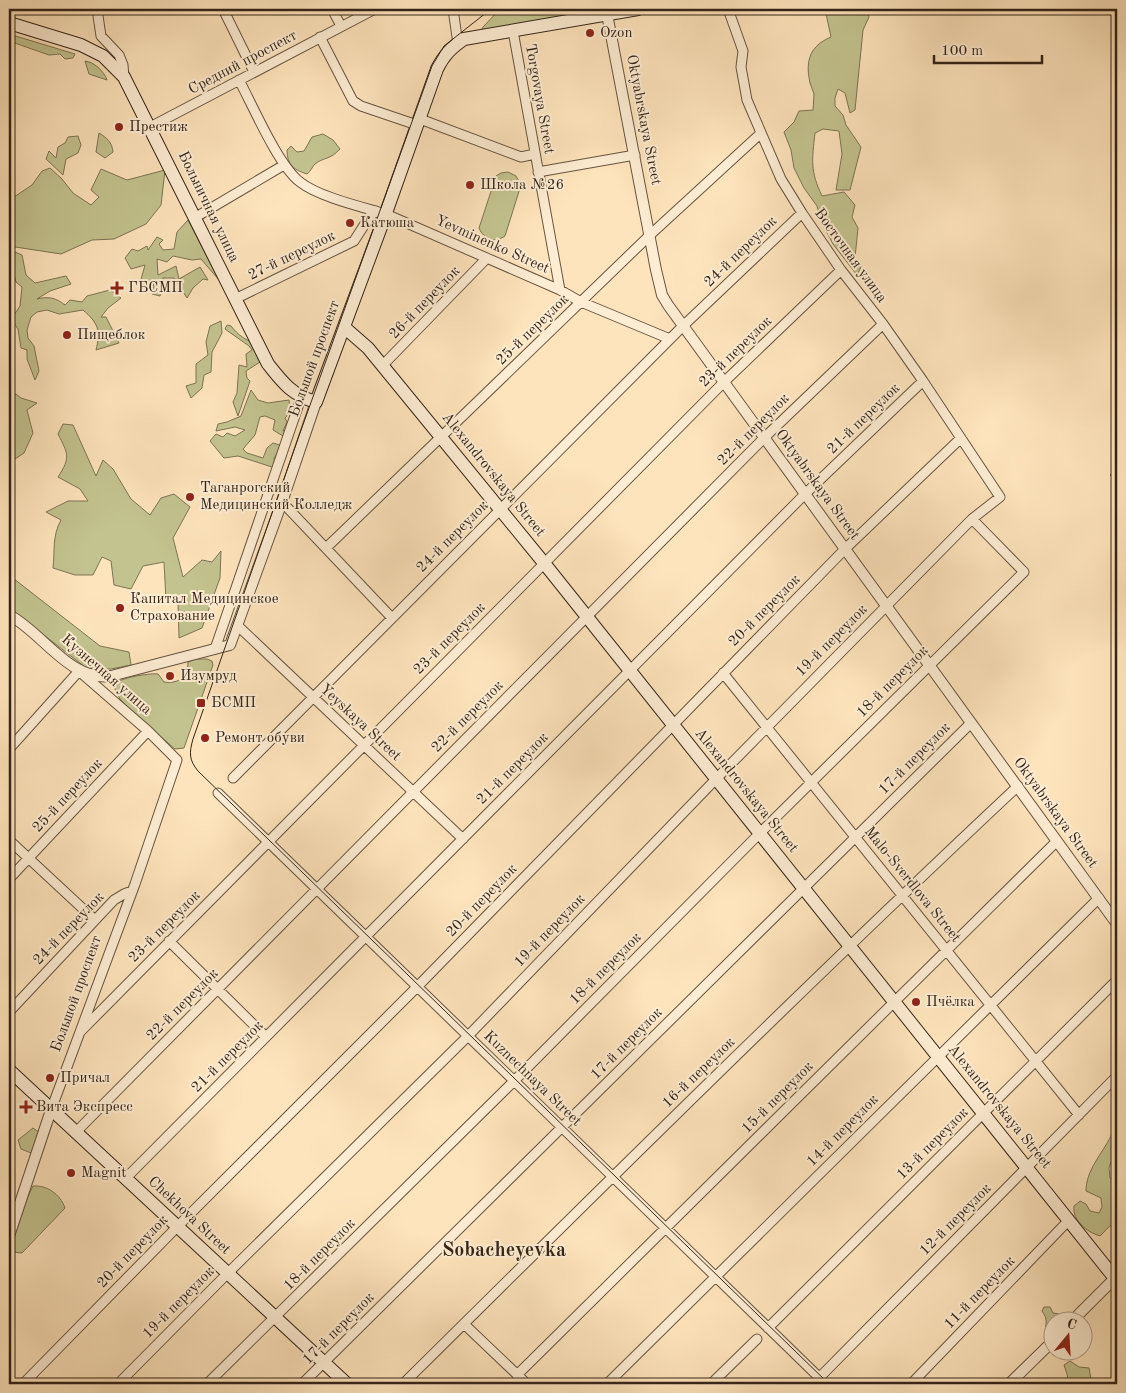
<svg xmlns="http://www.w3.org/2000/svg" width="1126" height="1393" font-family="'Old Standard TT',serif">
  <rect width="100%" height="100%" fill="#fee4bc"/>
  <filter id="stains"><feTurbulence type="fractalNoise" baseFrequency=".004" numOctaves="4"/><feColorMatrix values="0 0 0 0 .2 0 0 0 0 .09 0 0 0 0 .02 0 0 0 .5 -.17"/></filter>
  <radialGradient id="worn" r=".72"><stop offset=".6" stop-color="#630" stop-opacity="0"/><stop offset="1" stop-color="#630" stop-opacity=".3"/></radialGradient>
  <!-- green -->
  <path fill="#c3c38f" stroke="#7c7454" d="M 500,9 L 623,9 L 480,33 L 483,27 Z
    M 825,9 L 867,9 L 869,17 L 863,30 L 855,110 L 850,113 L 845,93 L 838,89 L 835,98 L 835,106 L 843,115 L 846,125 L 861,147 L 850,190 L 836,190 L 842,154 L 839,131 L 823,129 L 815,133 C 812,160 810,171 822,196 L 844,192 L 855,205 L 852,217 L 858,228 L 855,258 L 861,267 L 857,275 L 833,244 L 822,223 L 817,206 L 804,188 L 794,168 L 791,150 L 784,132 L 794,122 L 799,111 L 813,110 C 813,105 814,99 814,94 C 813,90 811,87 810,83 C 805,60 810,46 831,37 Z
    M 9,34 L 75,54 L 73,58 L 65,59 L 60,54 L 49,55 L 9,41 Z
    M 85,61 C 94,62 104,71 107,80 L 89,74 Z
    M 99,133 C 107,138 112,142 113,152 L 105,158 L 96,152 Z
    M 323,134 L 333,140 L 340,149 C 330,160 324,157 315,164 C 312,167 311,171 307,174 C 294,170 287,165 287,150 L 291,146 L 297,152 L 304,151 L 312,137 Z
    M 78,136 L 81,145 L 78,153 L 66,159 L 63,175 L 46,159 L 49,151 L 56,158 L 58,147 L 65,143 L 68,137 Z
    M 50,168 L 62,179 L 73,193 L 91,205 L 99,197 L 91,190 L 101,169 L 127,180 L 165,170 L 161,205 L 146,224 L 114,239 L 92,240 L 61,254 L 9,246 L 9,198 L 11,199 L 32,185 L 42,171 Z
    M 508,172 L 516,176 L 521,185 L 505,236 C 495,243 484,240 479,228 L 496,176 L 501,173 Z
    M 188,220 L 219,280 L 201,259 L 192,260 L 173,256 L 167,262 L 157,259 L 158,275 L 176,266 L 179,279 L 200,267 L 208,280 L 203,279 L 193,288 L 187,298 L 174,278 L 163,278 L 160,296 L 152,294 L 154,281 L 145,287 L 140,283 L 145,265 L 131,269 L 125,258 L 132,249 L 138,251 L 147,246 L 148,250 L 157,237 L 163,240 L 159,244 L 163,250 L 174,249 L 177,232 Z
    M 15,252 L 22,255 L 26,275 L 35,283 L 66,276 L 71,284 L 50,291 L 37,299 C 49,296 56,298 65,305 L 70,300 L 82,302 L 87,296 L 110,290 L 121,298 L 108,308 L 101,317 L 106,317 L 119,343 L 96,350 C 101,330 98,323 83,310 L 59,314 L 47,310 L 37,312 L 31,317 L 27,330 L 28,338 L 34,346 L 39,371 L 35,380 L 27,359 L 27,350 L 21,348 L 18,329 L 14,323 L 14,315 L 20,306 L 22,287 L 16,282 L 9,255 Z
    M 221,321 L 222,333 L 212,352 L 211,372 L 204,375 L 202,388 L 191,398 L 186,386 L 196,383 L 196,364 L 208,355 L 206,342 L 210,326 Z
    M 227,325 L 231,326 C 238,335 246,341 258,344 L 258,359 L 260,362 L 246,371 L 247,378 L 250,381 L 238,416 L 233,402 L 237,393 L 239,365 L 247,367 L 246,354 L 252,350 L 249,346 L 225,329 Z
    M 251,390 L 258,400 L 268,403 L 289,400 L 290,408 L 287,410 L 287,416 L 285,418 L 287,422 L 283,431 L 288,430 L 286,435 L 283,436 L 273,430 L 275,420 L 265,416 L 260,417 L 255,435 L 243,449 L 247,453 L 263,458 L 267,448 L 273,443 L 283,446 L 274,458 L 275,468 L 238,456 L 224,458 L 210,441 L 216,434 L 223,437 L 227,433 L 235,436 L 245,430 L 235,427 L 216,431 L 218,424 L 227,422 L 241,416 Z
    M 16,394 L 21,398 L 37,403 L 27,410 L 33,433 L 24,453 L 12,461 L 9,460 L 9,396 Z
    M 63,424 L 73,425 L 96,476 L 103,460 L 113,469 L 131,499 L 150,515 L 161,498 L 174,494 L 190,507 L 173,538 L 183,577 L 202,560 L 212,562 L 221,551 L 220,578 L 202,628 L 179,638 L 178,602 L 166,601 L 164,562 L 143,566 L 131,589 L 114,585 L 111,561 L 102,557 L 93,575 L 75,575 L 53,568 C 55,551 52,536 61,520 L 46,512 L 68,501 L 88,501 L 80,489 L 58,477 C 71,457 68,454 58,434 Z
    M 9,575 L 100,646 L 129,652 L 131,665 L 111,669 L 96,669 L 85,667 L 9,608 Z
    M 196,659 L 207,659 L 212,661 L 213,665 L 184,748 L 175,749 L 138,717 L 120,699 L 113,685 C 119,678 148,673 158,674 L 164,682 C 179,684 188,677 188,662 Z
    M 1117,1114 L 1117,1144 L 1109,1168 L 1110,1178 L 1117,1183 L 1117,1219 L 1100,1236 C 1087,1232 1072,1221 1074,1206 L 1080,1201 L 1086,1204 L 1090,1211 L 1099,1213 L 1102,1207 L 1101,1198 L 1086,1191 C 1086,1170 1102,1154 1111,1136 C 1115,1129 1111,1120 1117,1114 Z
    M 33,1128 L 40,1133 L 31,1153 L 21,1149 L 18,1140 Z
    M 33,1186 C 47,1185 60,1194 65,1208 L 22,1253 L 12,1252 C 11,1238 26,1199 33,1186 Z
    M 1044,1307 L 1050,1307 L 1053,1313 L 1059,1314 L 1064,1320 L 1054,1320 L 1053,1331 L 1050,1333 L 1045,1332 C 1046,1323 1048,1319 1042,1311 Z
    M 1070,1361 L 1079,1367 L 1089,1368 L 1092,1384 L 1069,1384 L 1067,1374 L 1064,1365 Z"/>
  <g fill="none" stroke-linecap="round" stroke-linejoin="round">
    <!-- minor casing -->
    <g stroke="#665441" stroke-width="11">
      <path id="minor" d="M 97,9 L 101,36 L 119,55 L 123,65 L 124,77
        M 223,9 L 254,72
        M 332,9 L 341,26
        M 453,9 L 458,44
        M 513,31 L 560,290
        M 320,37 L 353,101 L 361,106 L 417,125
        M 239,80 C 253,106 278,165 300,182 C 319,197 362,207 386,214 L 560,290 L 581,302 L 670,339
        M 420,119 L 521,157 L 535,154
        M 150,127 L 375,9
        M 538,172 L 635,155
        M 196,217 L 284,165
        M 235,299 L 354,241 L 370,216 L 376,211
        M 382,366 L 487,258
        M 282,502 L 392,618
        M 326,548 L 650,235 L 760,134
        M 238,626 L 463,839
        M 215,649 L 301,398
        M 723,673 L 1079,1115
        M 9,749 L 79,671 L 148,731 L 177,760 L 135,884 L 51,1110
        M 233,778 L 683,326 L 802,213
        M 218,793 L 826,1384
        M 9,840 L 95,920
        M 9,879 L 148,731
        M 169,941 L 266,1037
        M 9,1012 L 114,900 L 124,894 L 132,891
        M 81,1031 L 724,382 L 841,270
        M 75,1133 L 764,438 L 883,324
        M 125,1179 L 805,494 L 923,381
        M 464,1324 L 527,1384
        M 768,1328 L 1117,980
        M 517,1375 L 1057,841
        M 23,1384 L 177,1227 L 417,987 L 845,549 L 961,438
        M 118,1384 L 227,1274 L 468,1036 L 716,779 L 972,519 L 1000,497 L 923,381 L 883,324 L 841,270 L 802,213 L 781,179 L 747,100 L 741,67 L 743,51 L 728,9
        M 207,1384 L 514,1081 L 759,834 L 1024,572 L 972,519
        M 302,1384 L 971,723
        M 403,1384 C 606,1183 810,981 1018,786
        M 607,1384 L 1099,898
        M 711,1384 L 757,1339
        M 813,1384 L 1117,1076
        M 911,1384 L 1069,1220"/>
    </g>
    <!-- tertiary casing -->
    <g stroke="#665441" stroke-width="12">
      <path id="tertiary" d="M 607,14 L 656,270 L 662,295 L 668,305 L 1117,924
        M 9,615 C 42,632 70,682 111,676 L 230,645 L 282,502 L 316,402
        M 9,1236 L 51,1110
        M 1073,1320 L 1117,1276
        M 1009,1384 L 1054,1340"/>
    </g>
    <!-- secondary casing -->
    <g stroke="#342418" stroke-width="14">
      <path id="secondary" d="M 9,23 L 81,45 L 103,56 L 124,77 L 268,364 C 283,383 292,395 316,402 L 381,227 L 437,69 C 444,55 451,48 464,39 L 638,9
        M 344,327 L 368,348 L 544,563 L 1117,1281
        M 9,1070 L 347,1384"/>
    </g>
    <!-- minor -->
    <use href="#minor" stroke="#feedd3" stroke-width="9"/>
    <!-- tertiary -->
    <use href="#tertiary" stroke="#feedd3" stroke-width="10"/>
    <!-- secondary -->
    <use href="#secondary" stroke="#feedd3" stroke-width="12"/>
    <!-- tram -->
    <path stroke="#342418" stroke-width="1" d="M 491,9 L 444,46 L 432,66 L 300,433 L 193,739 C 189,753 189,760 198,771 L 829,1384"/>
    <!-- rail -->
    <path stroke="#342418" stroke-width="2" stroke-dasharray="9 9" stroke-linecap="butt" d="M 1111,474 L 1117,491"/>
  </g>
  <!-- markers -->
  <g fill="#8f2418" stroke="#feedd3" stroke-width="2">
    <circle cx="590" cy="33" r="5"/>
    <circle cx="119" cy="127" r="5"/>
    <circle cx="470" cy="185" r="5"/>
    <circle cx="350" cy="223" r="5"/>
    <path d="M114.5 280.5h5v5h5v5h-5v5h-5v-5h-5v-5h5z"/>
    <circle cx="67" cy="335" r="5"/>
    <circle cx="190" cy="497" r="5"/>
    <circle cx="120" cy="608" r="5"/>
    <circle cx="170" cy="676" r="5"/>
    <rect x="196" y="698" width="10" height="10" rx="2.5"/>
    <circle cx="205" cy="738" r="5"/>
    <circle cx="916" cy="1002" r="5"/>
    <circle cx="50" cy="1078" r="5"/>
    <path d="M23.5 1099.5h5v5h5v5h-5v5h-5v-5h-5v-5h5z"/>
    <circle cx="71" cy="1173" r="5"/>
  </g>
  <g text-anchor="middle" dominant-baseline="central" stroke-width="4" stroke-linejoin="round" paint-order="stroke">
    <!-- poi labels -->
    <g font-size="15" fill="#342418" stroke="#feedd3" text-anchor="start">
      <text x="600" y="33">Ozon</text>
      <text x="129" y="127">Престиж</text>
      <text x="480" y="185">Школа №26</text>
      <text x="360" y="223">Катюша</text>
      <text x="128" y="288">ГБСМП</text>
      <text x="77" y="335">Пищеблок</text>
      <text x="200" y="488">Таганрогский<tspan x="200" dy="17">Медицинский Колледж</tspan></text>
      <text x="130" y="599">Капитал Медицинское<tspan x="130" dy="17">Страхование</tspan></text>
      <text x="180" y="676">Изумруд</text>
      <text x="211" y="703">БСМП</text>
      <text x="215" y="738">Ремонт обуви</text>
      <text x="926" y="1002">Пчёлка</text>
      <text x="60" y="1078">Причал</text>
      <text x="36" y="1107">Вита Экспресс</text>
      <text x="81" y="1173">Magnit</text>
    </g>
    <!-- street labels -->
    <g font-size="15" fill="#342418" stroke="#feedd3">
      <text transform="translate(243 63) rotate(-28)">Средний проспект</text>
      <text transform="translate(539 99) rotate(80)">Torgovaya Street</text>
      <text transform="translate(643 120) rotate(79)">Oktyabrskaya Street</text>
      <text transform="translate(208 207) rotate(64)">Больничная улица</text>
      <text transform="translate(492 245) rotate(24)">Yevminenko Street</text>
      <text transform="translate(741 252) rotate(-44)">24-й переулок</text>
      <text transform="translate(292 256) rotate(-26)">27-й переулок</text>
      <text transform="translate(850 256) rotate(54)">Восточная улица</text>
      <text transform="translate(425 303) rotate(-46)">26-й переулок</text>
      <text transform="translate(533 330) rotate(-44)">25-й переулок</text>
      <text transform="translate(736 352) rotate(-44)">23-й переулок</text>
      <text transform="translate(315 359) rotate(-70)">Большой проспект</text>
      <text transform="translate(864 419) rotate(-44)">21-й переулок</text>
      <text transform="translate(754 430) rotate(-45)">22-й переулок</text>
      <text transform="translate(493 475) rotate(51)">Alexandrovskaya Street</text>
      <text transform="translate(817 485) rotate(54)">Oktyabrskaya Street</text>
      <text transform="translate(453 537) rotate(-45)">24-й переулок</text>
      <text transform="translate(765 611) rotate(-45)">20-й переулок</text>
      <text transform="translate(450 639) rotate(-45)">23-й переулок</text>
      <text transform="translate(832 641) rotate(-45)">19-й переулок</text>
      <text transform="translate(106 675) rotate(41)">Кузнечная улица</text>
      <text transform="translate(893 682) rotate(-45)">18-й переулок</text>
      <text transform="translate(468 717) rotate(-45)">22-й переулок</text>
      <text transform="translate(360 723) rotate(43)">Yeyskaya Street</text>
      <text transform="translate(915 759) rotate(-45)">17-й переулок</text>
      <text transform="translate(513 769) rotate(-45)">21-й переулок</text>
      <text transform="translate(746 791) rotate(51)">Alexandrovskaya Street</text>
      <text transform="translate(68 796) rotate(-47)">25-й переулок</text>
      <text transform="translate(1055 813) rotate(54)">Oktyabrskaya Street</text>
      <text transform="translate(912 885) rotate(51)">Malo-Sverdlova Street</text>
      <text transform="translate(482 901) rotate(-46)">20-й переулок</text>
      <text transform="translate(165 927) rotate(-45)">23-й переулок</text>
      <text transform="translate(69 929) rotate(-46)">24-й переулок</text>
      <text transform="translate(550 931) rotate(-46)">19-й переулок</text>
      <text transform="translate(606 969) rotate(-45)">18-й переулок</text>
      <text transform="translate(77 994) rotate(-70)">Большой проспект</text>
      <text transform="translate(183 1005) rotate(-45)">22-й переулок</text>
      <text transform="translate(627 1044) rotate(-45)">17-й переулок</text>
      <text transform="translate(228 1057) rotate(-45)">21-й переулок</text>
      <text transform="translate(699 1073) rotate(-44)">16-й переулок</text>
      <text transform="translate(532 1079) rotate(44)">Kuznechnaya Street</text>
      <text transform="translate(778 1098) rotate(-45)">15-й переулок</text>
      <text transform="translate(999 1107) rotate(51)">Alexandrovskaya Street</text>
      <text transform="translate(843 1131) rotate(-45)">14-й переулок</text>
      <text transform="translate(933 1144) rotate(-45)">13-й переулок</text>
      <text transform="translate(189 1216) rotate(43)">Chekhova Street</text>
      <text transform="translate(956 1220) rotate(-45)">12-й переулок</text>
      <text transform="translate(133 1252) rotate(-46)">20-й переулок</text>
      <text transform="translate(320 1255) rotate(-45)">18-й переулок</text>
      <text transform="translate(980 1293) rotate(-46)">11-й переулок</text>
      <text transform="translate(179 1303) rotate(-45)">19-й переулок</text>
      <text transform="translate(339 1329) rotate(-45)">17-й переулок</text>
    </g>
    <!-- district labels -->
    <g font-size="20" font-weight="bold" fill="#342418" stroke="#feedd3">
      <text x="504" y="1251">Sobacheyevka</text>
    </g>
  </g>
  <!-- margin -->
  <rect width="1126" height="1393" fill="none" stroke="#fee4bc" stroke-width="30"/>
  <rect x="10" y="10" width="1106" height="1373" fill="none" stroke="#342418" stroke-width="2.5"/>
  <rect x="15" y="15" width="1096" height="1363" fill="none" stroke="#342418"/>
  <!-- north arrow -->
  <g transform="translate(1068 1336) rotate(18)"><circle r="24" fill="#feedd3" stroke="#ad9d88"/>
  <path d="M0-4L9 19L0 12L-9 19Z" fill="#8f2418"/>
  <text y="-8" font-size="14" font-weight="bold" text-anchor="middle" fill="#342418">С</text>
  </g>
  <!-- scale -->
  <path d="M934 55v8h108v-8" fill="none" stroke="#342418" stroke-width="2.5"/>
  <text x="941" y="55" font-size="15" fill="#342418" stroke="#feedd3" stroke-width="4" paint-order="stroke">100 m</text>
  <rect width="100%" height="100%" filter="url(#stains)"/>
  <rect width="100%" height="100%" fill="url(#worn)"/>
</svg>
